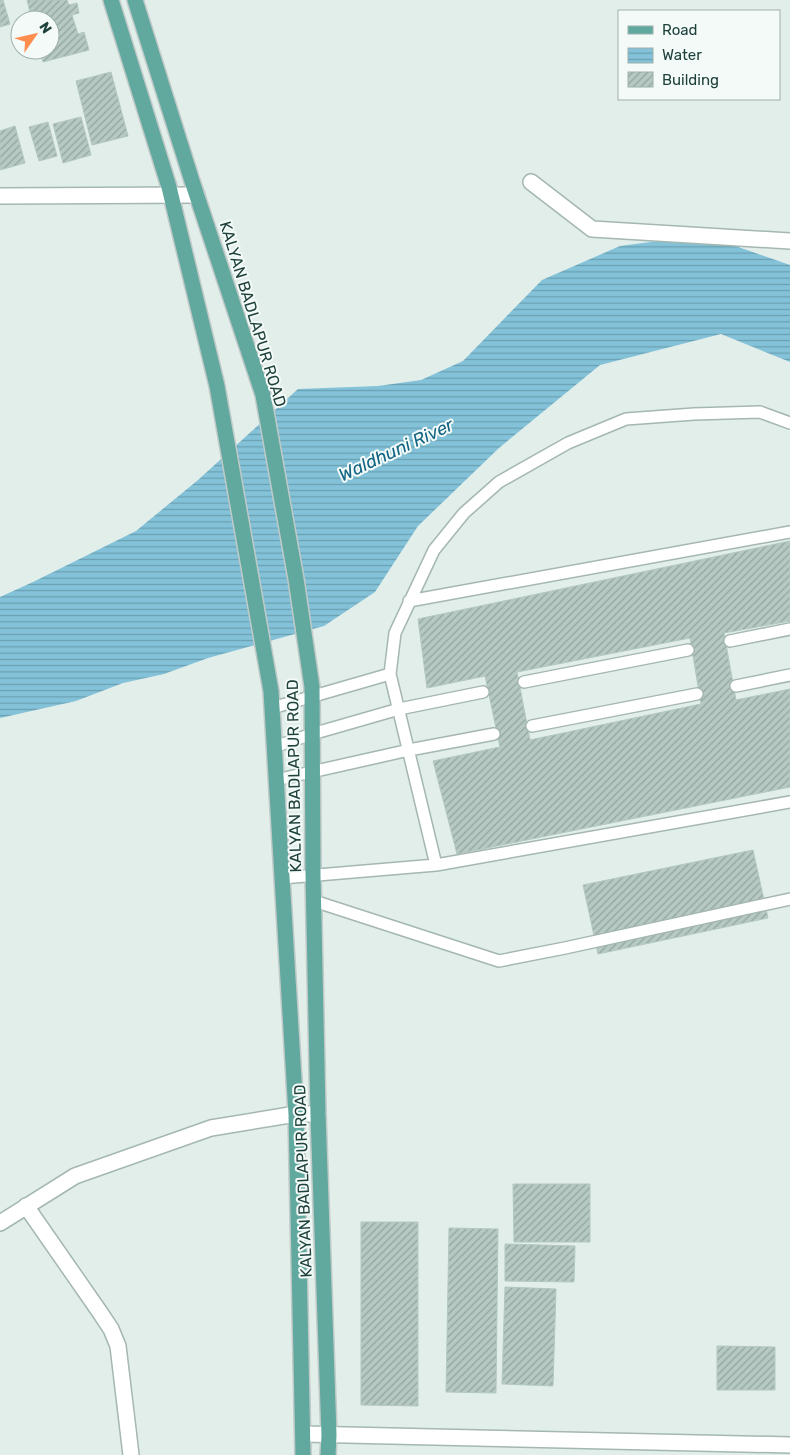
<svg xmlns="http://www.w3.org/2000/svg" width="790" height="1455" font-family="Rubik,sans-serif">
  <defs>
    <pattern id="water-rules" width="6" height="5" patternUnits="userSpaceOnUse" patternTransform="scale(1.25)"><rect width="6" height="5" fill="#83c2d9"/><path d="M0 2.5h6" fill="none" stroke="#6b9fb1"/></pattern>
    <pattern id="building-hatch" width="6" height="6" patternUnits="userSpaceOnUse" patternTransform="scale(1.25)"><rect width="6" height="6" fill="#b6c9c3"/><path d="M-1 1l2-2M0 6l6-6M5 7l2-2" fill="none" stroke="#93a5a0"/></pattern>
  </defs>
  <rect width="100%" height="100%" fill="#e2eeea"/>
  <!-- water -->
  <path fill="url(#water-rules)" d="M 704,235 L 790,265 L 790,362 L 721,334 L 600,365 L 499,448 L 418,526 L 375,592 L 324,626 L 208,658 L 164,674 L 123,683 L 76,701 L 0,718 L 0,597 L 33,582 L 136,531 L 198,480 L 298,389 L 378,386 L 421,380 L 463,361 L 542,280 L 620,246 Z"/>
  <!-- building -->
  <path fill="url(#building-hatch)" stroke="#b3c8c2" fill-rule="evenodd" d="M 0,0 L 3,0 L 10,24 L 0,27 Z
    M 27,0 L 67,0 L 69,5 L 77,3 L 79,13 L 72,15 L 78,34 L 84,32 L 89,50 L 43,62 L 40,50 L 50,50 L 50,20 L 32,20 Z
    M 111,72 L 128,136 L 92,145 L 76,81 Z
    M 81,117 L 91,155 L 63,163 L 53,124 Z
    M 48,122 L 57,156 L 39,161 L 29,127 Z
    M 15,126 L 25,163 L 0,170 L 0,131 Z
    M 790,541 L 790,621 L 724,633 L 736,700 L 790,689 L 790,787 L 457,854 L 433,761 L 500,747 L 485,676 L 427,688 L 418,619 ZM 690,638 L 701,704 L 530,740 L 517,672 Z
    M 753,850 L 768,918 L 598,954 L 583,885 Z
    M 513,1184 L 590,1184 L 590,1242 L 514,1242 Z
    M 361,1222 L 418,1222 L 418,1406 L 361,1405 Z
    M 449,1228 L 498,1229 L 496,1393 L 446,1392 Z
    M 505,1244 L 575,1246 L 574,1282 L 505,1281 Z
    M 505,1287 L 556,1289 L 553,1386 L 502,1384 Z
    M 717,1346 L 775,1347 L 775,1390 L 717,1390 Z"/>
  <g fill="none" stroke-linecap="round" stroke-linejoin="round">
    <!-- service casing -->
    <g stroke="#a4b7b2" stroke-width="14">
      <path id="service" d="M 409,601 L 790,532
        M 730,641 L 790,629
        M 524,682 L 688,650
        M 736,686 L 790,675
        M 272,708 L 390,674
        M 532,726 L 697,694
        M 274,747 L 312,734 L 399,709 L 483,692
        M 276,780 L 409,750 L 494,734
        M 436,865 L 390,674 L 395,633 L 434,550 L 464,513 L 499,482 L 568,443 L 626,419 L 694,414 L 760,412 L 790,423
        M 282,878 L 436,865 L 790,802
        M 314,901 L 499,961 L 565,948 L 790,899"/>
    </g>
    <!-- minor casing -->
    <g stroke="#a4b7b2" stroke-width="18">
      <path id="minor" d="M 531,182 L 592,229 L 790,241
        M 0,196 L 197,195
        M 26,1206 L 99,1311 L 111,1329 L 118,1346 L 131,1455"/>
    </g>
    <!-- tertiary casing -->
    <g stroke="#a4b7b2" stroke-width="18">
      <path id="tertiary" d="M 0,1223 L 75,1176 L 211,1128 L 296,1114 L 318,1114
        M 303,1434 L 790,1445"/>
    </g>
    <!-- primary casing -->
    <g stroke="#c0cac8" stroke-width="18">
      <path id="primary" d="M 111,0 L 169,187 L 217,386 L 271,691 L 296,1114 L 303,1455
        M 135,0 L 192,181 L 263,395 L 296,579 L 312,687 L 313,875 L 318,1114 L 329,1435 L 328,1455"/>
    </g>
    <!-- service -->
    <use href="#service" stroke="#fff" stroke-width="11"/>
    <!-- minor -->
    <use href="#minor" stroke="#fff" stroke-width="15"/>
    <!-- tertiary -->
    <use href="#tertiary" stroke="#fff" stroke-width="15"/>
    <!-- primary -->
    <use href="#primary" stroke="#61a89e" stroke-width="15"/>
  </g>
  <g text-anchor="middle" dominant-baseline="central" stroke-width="4" stroke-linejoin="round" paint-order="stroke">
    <!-- street labels -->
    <g font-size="16" fill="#1f413c" stroke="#f3faf7">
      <text transform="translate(253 314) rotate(73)">KALYAN BADLAPUR ROAD</text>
      <text transform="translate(294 776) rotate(-91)">KALYAN BADLAPUR ROAD</text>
      <text transform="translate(303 1181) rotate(-92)">KALYAN BADLAPUR ROAD</text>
    </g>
    <!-- water labels -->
    <g font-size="18" font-style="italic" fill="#126484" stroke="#f3faf7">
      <text transform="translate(396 450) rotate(-25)">Waldhuni River</text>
    </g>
  </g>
  <!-- legend -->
  <rect x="618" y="10" width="162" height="90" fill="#f3faf7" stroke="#9eb0ac"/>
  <rect x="628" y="26" width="25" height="8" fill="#61a89e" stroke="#9eb0ac"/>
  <text x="662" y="35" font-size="15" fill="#1f413c">Road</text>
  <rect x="628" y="48" width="25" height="15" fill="url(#water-rules)" stroke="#9eb0ac"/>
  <text x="662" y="60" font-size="15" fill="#1f413c">Water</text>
  <rect x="628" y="72" width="25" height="15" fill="url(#building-hatch)" stroke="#9eb0ac"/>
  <text x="662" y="85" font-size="15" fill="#1f413c">Building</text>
  <!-- north arrow -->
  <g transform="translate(35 35) rotate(56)"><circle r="24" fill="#f3faf7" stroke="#9eb0ac"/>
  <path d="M0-4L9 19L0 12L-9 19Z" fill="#ff8d4e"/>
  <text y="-8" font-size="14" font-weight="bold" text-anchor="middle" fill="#1f413c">N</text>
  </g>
</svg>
